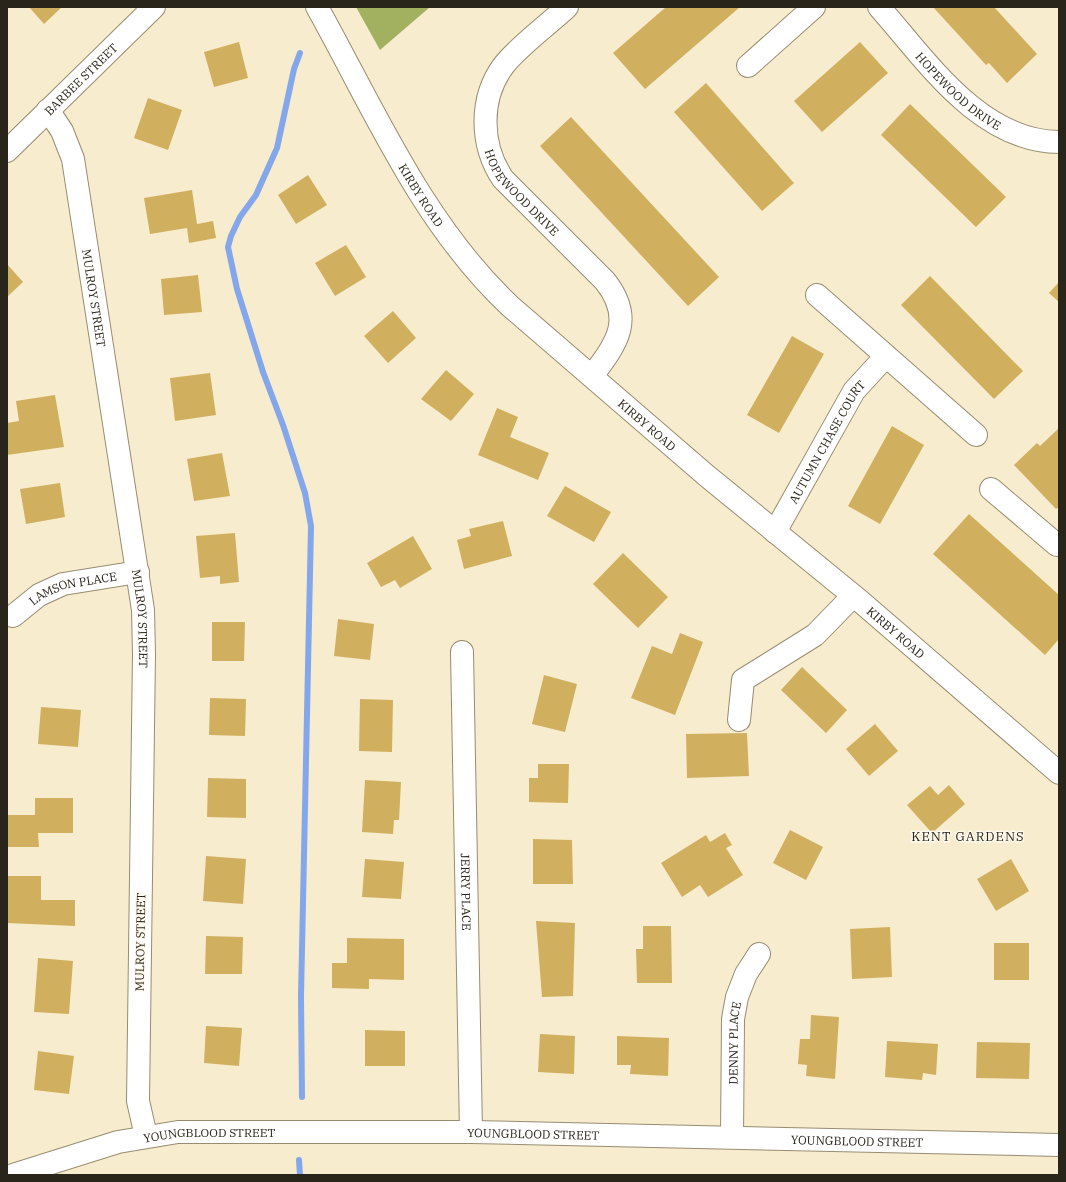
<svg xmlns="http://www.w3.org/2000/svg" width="1066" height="1182" font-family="'IBM Plex Serif',serif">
  <rect width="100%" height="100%" fill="#f8ecce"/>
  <!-- forest -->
  <path fill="#a2b15f" d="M 356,7 L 430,7 L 380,50 Z"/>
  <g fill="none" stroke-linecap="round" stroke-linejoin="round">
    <!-- stream -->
    <path stroke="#84a7ec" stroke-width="6" d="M 300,53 L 294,69 L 277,148 L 256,195 L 240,217 L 231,236 L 228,247 L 237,289 L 263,372 L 283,425 L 305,493 L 311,526 L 301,996 L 302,1097
      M 299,1160 L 300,1175"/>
  </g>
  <!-- building -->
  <path fill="#d0b05f" d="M 29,7 L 62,7 L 44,24 Z
    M 666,7 L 740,7 L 645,89 L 613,53 Z
    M 933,7 L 994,7 L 1037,54 L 1007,83 L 989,63 L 986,65 Z
    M 239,42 L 248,78 L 214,87 L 204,52 Z
    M 860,42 L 888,73 L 822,132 L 794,101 Z
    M 706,83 L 794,183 L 762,211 L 674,112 Z
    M 148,98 L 182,110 L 168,150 L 134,138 Z
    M 910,104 L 1006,197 L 976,227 L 881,135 Z
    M 571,117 L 719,277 L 688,306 L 540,146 Z
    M 308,175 L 327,205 L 296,224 L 278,195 Z
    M 192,190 L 197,224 L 213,221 L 216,238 L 189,243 L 187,228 L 150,234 L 144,198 Z
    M 346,245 L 366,277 L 335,296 L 315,263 Z
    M 7,264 L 23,282 L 7,297 Z
    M 198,275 L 202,312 L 164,315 L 161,279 Z
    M 930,276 L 1023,371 L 994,399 L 901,305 Z
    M 1059,282 L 1059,302 L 1049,293 Z
    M 393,311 L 416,338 L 388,363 L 364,336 Z
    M 792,336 L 824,354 L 779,433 L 747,415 Z
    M 446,370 L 474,394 L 451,421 L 421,399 Z
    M 210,373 L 216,415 L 175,421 L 170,378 Z
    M 55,395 L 64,447 L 7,455 L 7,423 L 19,421 L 16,401 Z
    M 497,408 L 518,417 L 510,437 L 549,453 L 538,480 L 478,455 Z
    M 892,426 L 924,445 L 880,524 L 848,506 Z
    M 1059,428 L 1059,507 L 1056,509 L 1014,465 L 1037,443 L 1040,446 Z
    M 222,453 L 230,496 L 194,501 L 187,459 Z
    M 60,483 L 65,517 L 26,524 L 20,489 Z
    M 565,486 L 611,512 L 594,542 L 547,516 Z
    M 969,514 L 1059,595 L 1059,639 L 1045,655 L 933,554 Z
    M 503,521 L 512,556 L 464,569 L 457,540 L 471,536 L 469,529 Z
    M 235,533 L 239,582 L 220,584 L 220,576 L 200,578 L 196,536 Z
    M 413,536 L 432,569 L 400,588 L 395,580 L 381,587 L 367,563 Z
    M 623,553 L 668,597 L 638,628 L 593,584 Z
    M 338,619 L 374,624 L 370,660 L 334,656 Z
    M 212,622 L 245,622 L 244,661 L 212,661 Z
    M 680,633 L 703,642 L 675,715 L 631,698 L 652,646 L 672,654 Z
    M 802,667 L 847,710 L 826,733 L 781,690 Z
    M 544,675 L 577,684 L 565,732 L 532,724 Z
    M 210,698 L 246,699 L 245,736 L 209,735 Z
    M 360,699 L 393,700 L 392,752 L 359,751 Z
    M 41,707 L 81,710 L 78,747 L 38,744 Z
    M 875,724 L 898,751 L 869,776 L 846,749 Z
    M 747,733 L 749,776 L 687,778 L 686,734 Z
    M 538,764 L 569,764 L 568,803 L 529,802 L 529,778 L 538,778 Z
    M 208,778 L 246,779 L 246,818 L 207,817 Z
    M 365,780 L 401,782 L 399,820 L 394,820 L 393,834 L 362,832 Z
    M 949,785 L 965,804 L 932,833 L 907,805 L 930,786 L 938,795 Z
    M 35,798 L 73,798 L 73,833 L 38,833 L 39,847 L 7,847 L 7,815 L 35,815 Z
    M 790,830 L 823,847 L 806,880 L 773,863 Z
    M 725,833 L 732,845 L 726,848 L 743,875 L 708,897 L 700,885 L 682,897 L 661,863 L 706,835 L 710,842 Z
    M 533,839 L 572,840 L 573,884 L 533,884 Z
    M 206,856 L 246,859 L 243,904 L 203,901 Z
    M 365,859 L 404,862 L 401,899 L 362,897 Z
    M 1011,859 L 1029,891 L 996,911 L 977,879 Z
    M 7,876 L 41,876 L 41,900 L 75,900 L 75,926 L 7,923 Z
    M 536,921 L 575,923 L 573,996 L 542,997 Z
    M 643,926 L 671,926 L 672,983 L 637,983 L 636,949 L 643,949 Z
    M 890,927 L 892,977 L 852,979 L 850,929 Z
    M 206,936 L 243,937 L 242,974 L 205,974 Z
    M 347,938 L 404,939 L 404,980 L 369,979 L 369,989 L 332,988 L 332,963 L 347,963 Z
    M 994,943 L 1029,943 L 1029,980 L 994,980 Z
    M 38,958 L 73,961 L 69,1014 L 34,1012 Z
    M 811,1015 L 839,1017 L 835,1079 L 806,1076 L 807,1065 L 798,1064 L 800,1039 L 810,1039 Z
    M 206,1026 L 242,1028 L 239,1066 L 204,1063 Z
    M 365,1030 L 405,1031 L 405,1066 L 365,1066 Z
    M 540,1034 L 575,1036 L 574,1074 L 538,1072 Z
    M 617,1036 L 669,1038 L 668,1076 L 630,1074 L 631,1065 L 617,1065 Z
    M 887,1041 L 938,1044 L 936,1075 L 923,1073 L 922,1080 L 885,1077 Z
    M 977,1042 L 1030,1043 L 1029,1079 L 976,1078 Z
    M 38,1051 L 74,1056 L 69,1094 L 34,1090 Z"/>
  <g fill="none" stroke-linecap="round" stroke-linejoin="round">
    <!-- minor casing -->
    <g stroke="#978c71" stroke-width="24">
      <g id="minor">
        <path id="s1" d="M 567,7 C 549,24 519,46 504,65 C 479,98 480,145 503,179 L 605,281 C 635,319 617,343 592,376"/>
        <path id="s2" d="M 879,7 C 927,61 979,141 1059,142"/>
        <path d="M 748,66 L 814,7"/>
        <path id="s3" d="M 48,110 L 62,131 L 73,159 L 143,610 L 144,654 L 138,1101 L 146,1136"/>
        <path id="s4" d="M 7,151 L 154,7"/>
        <path d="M 817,295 L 976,435"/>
        <path d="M 991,489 L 1057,545 L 1059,543"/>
        <path id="s5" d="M 775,532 L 854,391 L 886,356"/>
        <path id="s6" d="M 13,616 L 39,595 L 63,584 L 138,572"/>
        <path id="s7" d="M 462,652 L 471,1132"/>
        <path d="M 739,720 L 743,680 L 815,635 L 853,596"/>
        <path id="s8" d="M 732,1137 L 733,1019 L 737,997 L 746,974 L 759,954"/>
        <path id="s9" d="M 13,1175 L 118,1142 L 178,1132 L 471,1132 L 1059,1145"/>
      </g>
    </g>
    <!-- major casing -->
    <g stroke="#978c71" stroke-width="24">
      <g id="major">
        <path id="s10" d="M 317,7 C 375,111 422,223 510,306 L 707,476 L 860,601 L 1059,773"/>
      </g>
    </g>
    <!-- minor -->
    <use href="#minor" stroke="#fff" stroke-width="22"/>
    <!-- major -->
    <use href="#major" stroke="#fff" stroke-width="22"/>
  </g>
  <g text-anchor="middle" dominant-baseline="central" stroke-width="3" stroke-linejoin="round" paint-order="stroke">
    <!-- street labels -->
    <g font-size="12" fill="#2a251a" stroke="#fef9ed">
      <text stroke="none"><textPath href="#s4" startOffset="103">BARBEE STREET</textPath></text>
      <text stroke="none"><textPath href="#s2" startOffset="116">HOPEWOOD DRIVE</textPath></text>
      <text stroke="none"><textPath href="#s1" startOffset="229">HOPEWOOD DRIVE</textPath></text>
      <text stroke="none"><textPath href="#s10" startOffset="215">KIRBY ROAD</textPath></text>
      <text stroke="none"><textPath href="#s3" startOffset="196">MULROY STREET</textPath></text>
      <text stroke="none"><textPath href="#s10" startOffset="539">KIRBY ROAD</textPath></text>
      <text stroke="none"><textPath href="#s5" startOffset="104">AUTUMN CHASE COURT</textPath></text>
      <text stroke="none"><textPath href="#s6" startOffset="68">LAMSON PLACE</textPath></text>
      <text stroke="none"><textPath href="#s3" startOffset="520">MULROY STREET</textPath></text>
      <text stroke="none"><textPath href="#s10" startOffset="863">KIRBY ROAD</textPath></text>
      <text stroke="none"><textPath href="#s7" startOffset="240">JERRY PLACE</textPath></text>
      <text transform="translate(140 942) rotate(-89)">MULROY STREET</text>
      <text stroke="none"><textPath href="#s8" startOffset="94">DENNY PLACE</textPath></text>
      <text stroke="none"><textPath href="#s9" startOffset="526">YOUNGBLOOD STREET</textPath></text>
      <text stroke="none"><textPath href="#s9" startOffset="202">YOUNGBLOOD STREET</textPath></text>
      <text stroke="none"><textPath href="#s9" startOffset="850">YOUNGBLOOD STREET</textPath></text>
    </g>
    <!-- neighbourhood labels -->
    <g font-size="13" letter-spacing="1" fill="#2a251a" stroke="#fef9ed">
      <text x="968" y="836">KENT GARDENS</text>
    </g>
  </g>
  <!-- border -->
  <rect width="1066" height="1182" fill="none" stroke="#2a251a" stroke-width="16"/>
</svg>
